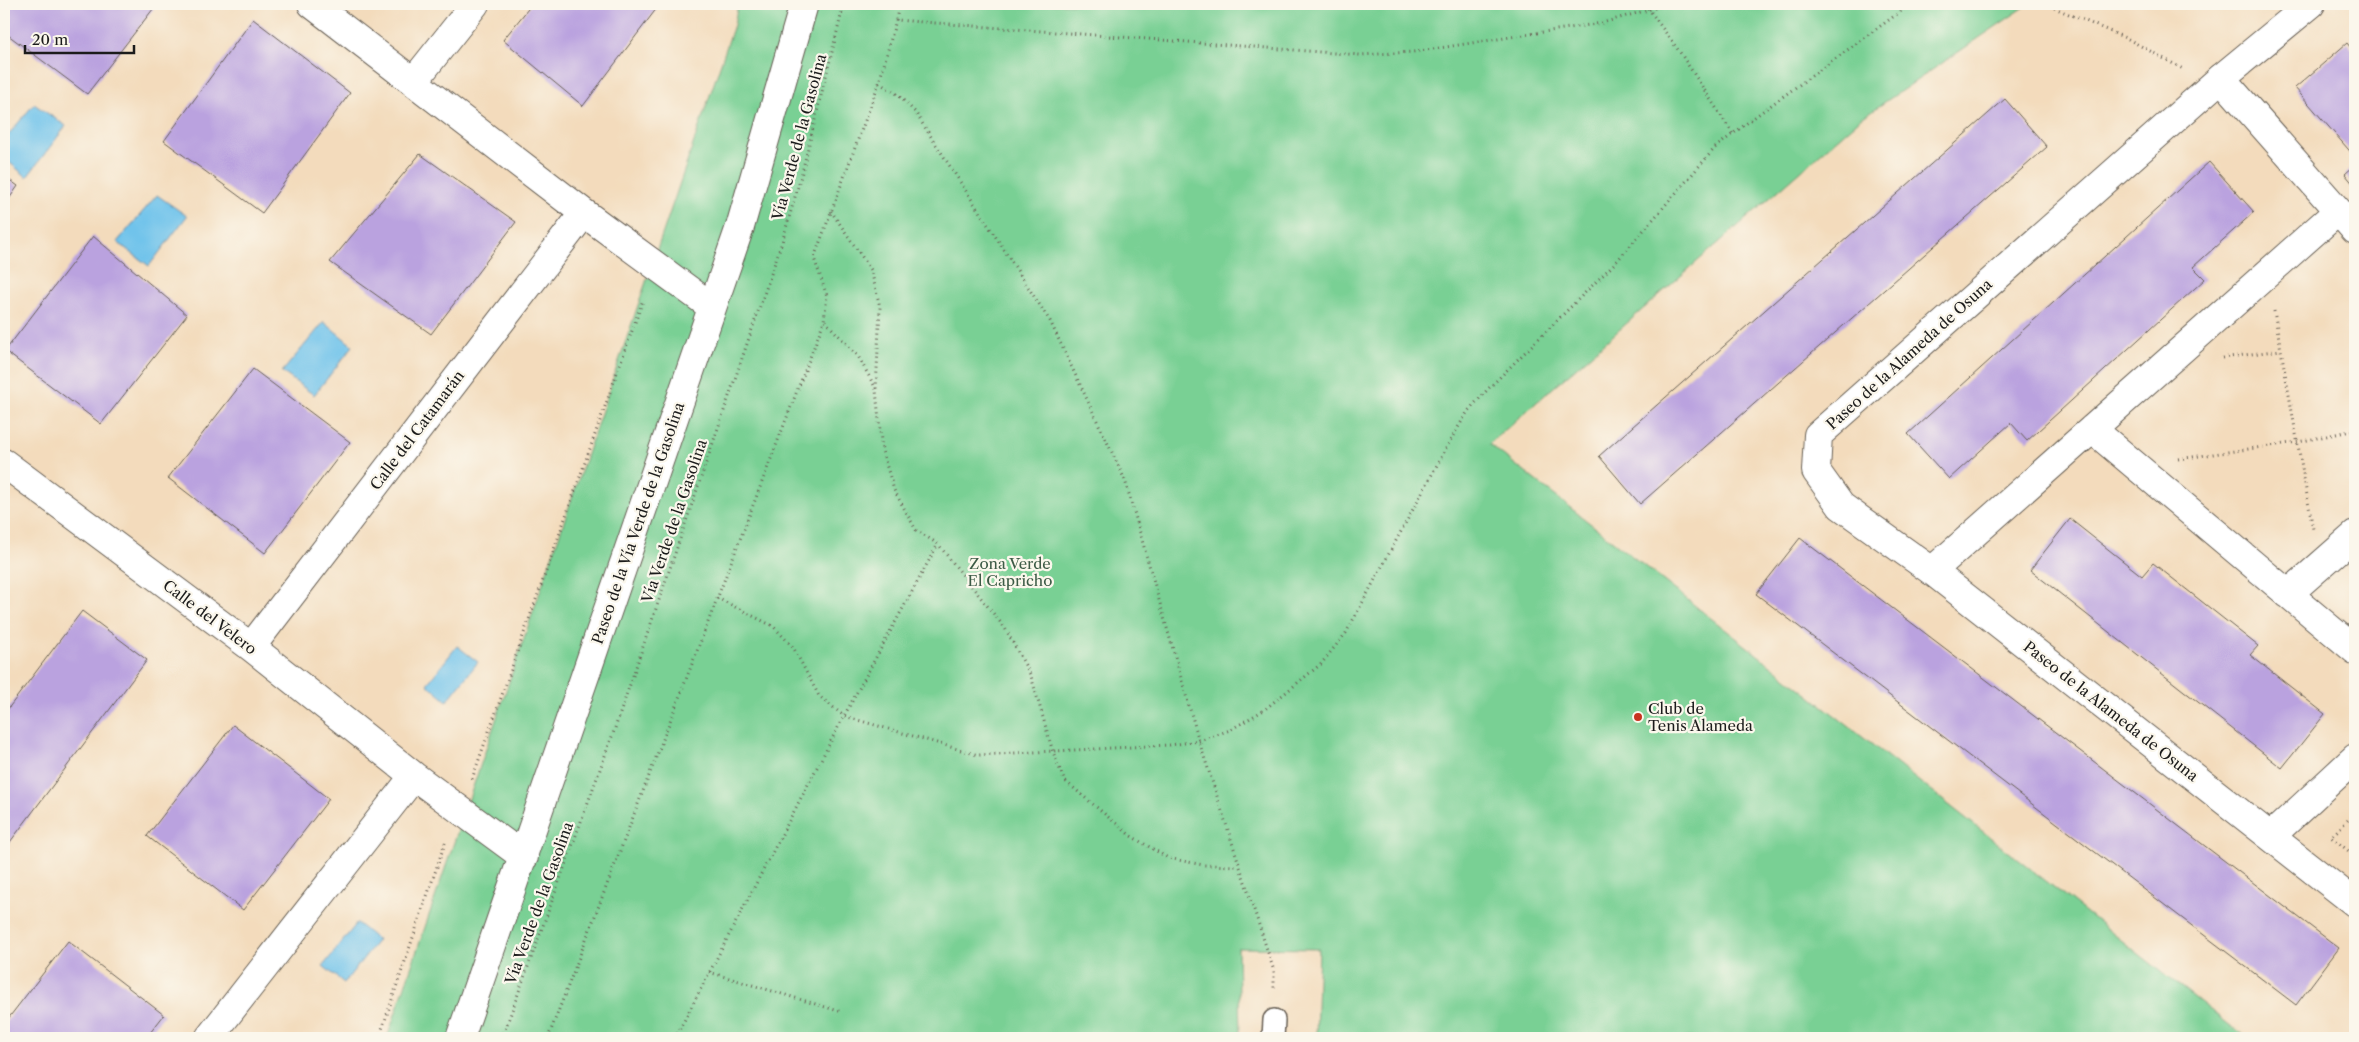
<svg xmlns="http://www.w3.org/2000/svg" width="2359" height="1042" font-family="'Libre Caslon Text',serif">
  <rect width="100%" height="100%" fill="#fbf7ec"/>
  <filter id="ink" filterUnits="userSpaceOnUse"><feTurbulence type="fractalNoise" baseFrequency=".02" numOctaves="2"/><feDisplacementMap in="SourceGraphic" scale="10" xChannelSelector="R" yChannelSelector="G"/><feConvolveMatrix kernelMatrix="1 2 1 2 8 2 1 2 1" color-interpolation-filters="sRGB"/></filter>
  <filter id="wash" filterUnits="userSpaceOnUse"><feTurbulence type="fractalNoise" baseFrequency=".0096" numOctaves="4" result="noise"/><feDisplacementMap in="SourceGraphic" scale="20" xChannelSelector="R" yChannelSelector="G"/><feGaussianBlur stdDeviation="1.12" result="paint"/><feColorMatrix in="noise" values="0 0 0 0 0 0 0 0 0 0 0 0 0 0 0 0 0 1.4 0 .05"/><feComposite in="paint" operator="in"/></filter>
  <g filter="url(#wash)">
    <rect width="100%" height="100%" fill="#f3dbbc"/>
    <!-- green -->
    <path fill="#79d094" stroke="#4a7658" d="M 738,4 L 2029,4 L 1860,119 L 1489,444 L 2246,1038 L 1316,1038 L 1319,949 L 1238,948 L 1240,1038 L 387,1038 L 734,25 Z"/>
    <!-- water -->
    <path fill="#6fc3eb" stroke="#467084" d="M 34,104 L 66,126 L 27,177 L 4,158 L 4,140 Z
      M 157,195 L 187,216 L 149,266 L 117,242 Z
      M 324,322 L 353,346 L 314,395 L 282,372 Z
      M 457,646 L 478,662 L 447,701 L 427,684 Z
      M 357,923 L 378,940 L 344,983 L 323,966 Z"/>
    <g id="blocks">
      <!-- building -->
      <path fill="#baa2df" d="M 4,4 L 157,4 L 87,94 L 4,32 Z
        M 532,4 L 660,4 L 583,106 L 503,40 Z
        M 253,19 L 350,93 L 262,213 L 164,141 Z
        M 2347,43 L 2355,53 L 2355,157 L 2295,88 Z
        M 2005,99 L 2047,147 L 1640,504 L 1599,456 Z
        M 420,154 L 516,222 L 431,334 L 330,262 Z
        M 2209,162 L 2254,212 L 2193,267 L 2205,279 L 2027,441 L 2011,423 L 1949,479 L 1908,434 Z
        M 2355,165 L 2355,186 L 2345,174 Z
        M 4,176 L 18,186 L 4,206 Z
        M 93,236 L 187,315 L 101,424 L 5,351 Z
        M 253,369 L 350,442 L 265,553 L 168,478 Z
        M 2070,519 L 2142,576 L 2153,563 L 2258,646 L 2250,655 L 2325,714 L 2282,768 L 2030,570 Z
        M 1800,538 L 2339,948 L 2296,1005 L 1756,594 Z
        M 82,611 L 147,660 L 4,850 L 4,714 Z
        M 233,725 L 329,799 L 243,910 L 147,836 Z
        M 68,941 L 164,1015 L 146,1038 L 4,1038 L 4,1024 Z"/>
    </g>
  </g>
  <g filter="url(#ink)">
    <use href="#blocks" fill-opacity="0" stroke="#675f54" stroke-width="1"/>
    <g fill="none" stroke-linecap="round" stroke-linejoin="round">
      <!-- service casing -->
      <g stroke="#675f54" stroke-width="24">
        <path id="service" d="M 1273,1038 L 1274,1020"/>
      </g>
      <!-- pedestrian casing -->
      <g stroke="#675f54" stroke-width="30">
        <path id="pedestrian" d="M 2221,78 L 2355,230
          M 2092,429 L 2355,650
          M 1932,571 L 2338,211
          M 2288,594 L 2355,535"/>
      </g>
      <!-- minor casing -->
      <g stroke="#675f54" stroke-width="30">
        <path id="minor" d="M 312,4 L 584,213 L 712,307
          M 2311,4 L 2221,78 L 1818,435 L 1816,471 L 1841,506 L 1932,571 L 2355,903
          M 414,81 L 475,4
          M 4,463 L 251,647 L 414,776 L 524,857
          M 251,647 L 584,213
          M 2271,836 L 2355,758
          M 209,1038 L 414,776
          M 460,1038 L 740,227 L 804,4"/>
      </g>
      <!-- path -->
      <path stroke="#675f54" stroke-width="3" stroke-dasharray="1 4" stroke-linecap="butt" d="M 899,4 L 896,20 L 1360,55 L 1413,52 L 1602,23 L 1669,4
        M 1645,4 L 1679,51 L 1733,134
        M 2045,4 L 2128,39 L 2183,69
        M 879,83 L 896,93 L 915,112 L 1050,321 L 1125,480 L 1199,741 L 1274,971 L 1274,991
        M 831,211 L 871,270 L 880,307 L 876,390 L 882,451 L 894,490 L 916,530 L 938,544 L 1005,628 L 1031,676 L 1053,752 L 1064,780 L 1131,836 L 1168,858 L 1203,865 L 1238,866
        M 2274,311 L 2313,529
        M 825,321 L 858,356 L 876,389
        M 2222,358 L 2281,350
        M 2178,459 L 2298,442 L 2355,430
        M 717,598 L 773,626 L 793,647 L 819,696 L 844,716 L 978,755 L 1170,745 L 1199,741 L 1230,730 L 1264,710 L 1321,664 L 1346,633 L 1450,441 L 1468,411 L 1490,387 L 1616,262 L 1715,148 L 1756,116 L 1911,4
        M 472,779 L 643,300
        M 2355,813 L 2331,837 L 2355,856
        M 709,972 L 842,1012
        M 379,1038 L 446,840
        M 502,1038 L 614,731 L 782,242 L 801,176 L 844,4
        M 548,1038 L 824,321 L 827,296 L 814,258 L 879,83 L 896,20
        M 675,1038 L 844,716 L 938,544"/>
      <!-- service -->
      <use href="#service" stroke="#fff" stroke-width="21"/>
      <!-- pedestrian -->
      <use href="#pedestrian" stroke="#fff" stroke-width="28"/>
      <!-- minor -->
      <use href="#minor" stroke="#fff" stroke-width="28"/>
    </g>
  </g>
  <!-- markers -->
  <circle fill="#c8321e" stroke="#fbf7ec" stroke-width="2" cx="1638" cy="717" r="5"/>
  <g text-anchor="middle" dominant-baseline="central" stroke-width="4.5" stroke-linejoin="round" paint-order="stroke">
    <!-- street labels -->
    <g font-size="15" fill="#1c1c1c" stroke="#fbf7ec">
      <text transform="translate(799 137) rotate(-75)">Vía Verde de la Gasolina</text>
      <text transform="translate(1909 354) rotate(-42)">Paseo de la Alameda de Osuna</text>
      <text transform="translate(417 430) rotate(-53)">Calle del Catamarán</text>
      <text transform="translate(674 521) rotate(-71)">Vía Verde de la Gasolina</text>
      <text transform="translate(638 523) rotate(-71)">Paseo de la Vía Verde de la Gasolina</text>
      <text transform="translate(210 617) rotate(37)">Calle del Velero</text>
      <text transform="translate(2111 711) rotate(38)">Paseo de la Alameda de Osuna</text>
      <text transform="translate(539 903) rotate(-70)">Vía Verde de la Gasolina</text>
    </g>
    <!-- park labels -->
    <g font-size="15" fill="#3d5b46" stroke="#fbf7ec">
      <text x="1010" y="563">Zona Verde<tspan x="1010" dy="17">El Capricho</tspan></text>
    </g>
    <!-- poi labels -->
    <g font-size="15" fill="#1c1c1c" stroke="#fbf7ec" text-anchor="start">
      <text x="1648" y="708">Club de<tspan x="1648" dy="17">Tenis Alameda</tspan></text>
    </g>
  </g>
  <!-- margin -->
  <rect width="2359" height="1042" fill="none" stroke="#fbf7ec" stroke-width="20"/>
  <!-- scale -->
  <path d="M25 45v8h109v-8" fill="none" stroke="#1c1c1c" stroke-width="2.5"/>
  <text x="32" y="45" font-size="15" fill="#1c1c1c" stroke="#fbf7ec" stroke-width="4" paint-order="stroke">20 m</text>
</svg>
